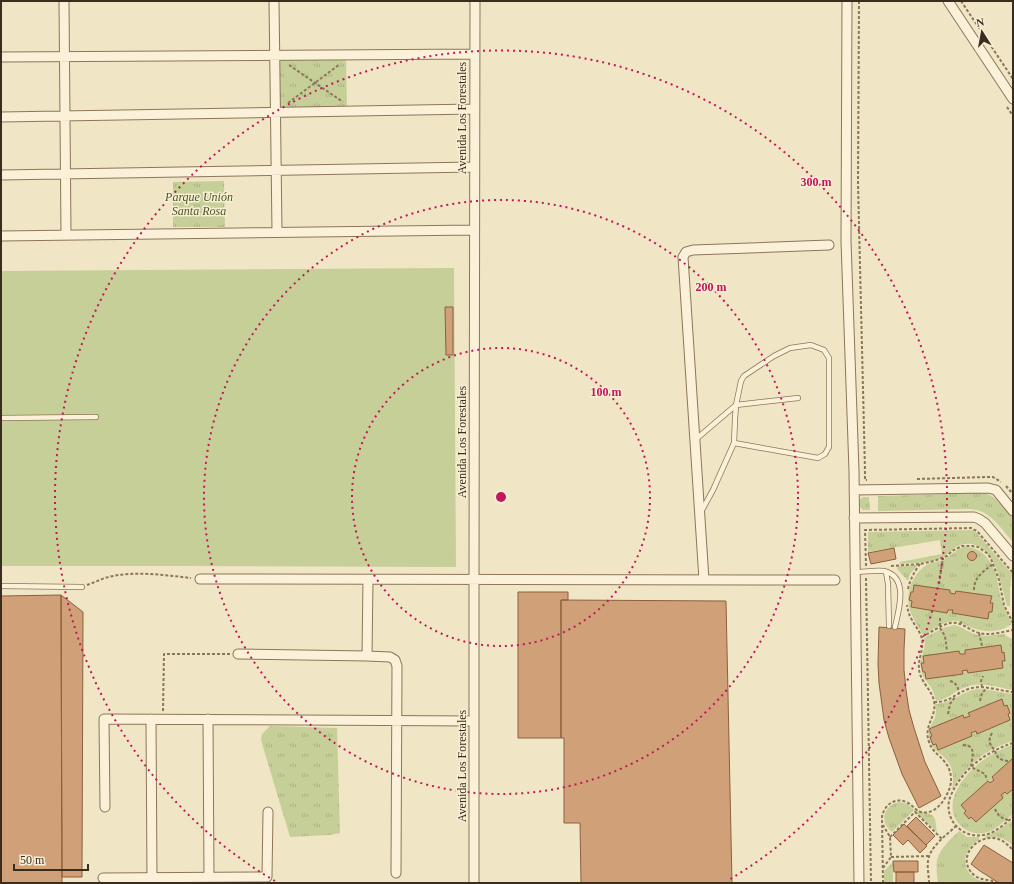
<svg xmlns="http://www.w3.org/2000/svg" width="1014" height="884" font-family="Georgia,serif">
  <defs>
    <pattern id="grass-tufts" width="24" height="20" patternUnits="userSpaceOnUse"><rect width="24" height="20" fill="#c6cf97"/><path d="M3 7l-1-3M5 7V3M7 7l1-3M15 17l-1-3M17 17v-4M19 17l1-3" fill="none" stroke="#abb282"/></pattern>
  </defs>
  <rect width="100%" height="100%" fill="#f0e5c4"/>
  <!-- grass -->
  <path fill="url(#grass-tufts)" d="M 346,57 L 347,107 L 279,108 L 278,58 Z
    M 224,181 L 225,227 L 173,227 L 173,182 Z
    M 984,493 C 997,496 1005,509 1013,519 L 1013,542 C 1000,528 991,510 970,509 L 878,511 L 878,496 Z
    M 863,497 L 869,497 L 870,510 L 863,510 L 859,506 C 858,502 860,499 863,497 Z
    M 974,530 L 1012,574 L 1010,588 L 1010,606 L 1007,606 C 1001,585 994,535 960,545 C 952,548 948,556 940,559 C 927,563 913,563 900,564 L 900,562 L 942,554 L 940,540 L 868,552 L 868,532 Z
    M 963,547 C 981,546 991,559 996,575 C 998,582 999,591 1001,599 C 1004,608 1009,616 1012,624 C 999,633 984,633 970,627 C 963,624 959,620 952,621 C 943,622 931,631 923,635 C 919,628 914,621 911,613 C 904,596 911,574 928,564 C 932,562 938,562 942,560 C 950,557 955,550 963,547 Z
    M 915,565 L 917,566 L 916,567 L 910,574 L 908,581 L 897,569 L 898,566 Z
    M 954,625 C 961,626 965,630 972,633 C 982,638 993,635 1004,634 L 1008,637 L 1013,639 L 1013,690 C 994,687 980,680 961,689 C 952,693 946,700 936,701 C 935,697 934,693 932,689 C 928,682 922,678 921,669 C 919,658 927,649 924,638 L 943,628 Z
    M 977,689 C 989,689 1001,693 1013,694 L 1013,741 C 986,749 966,765 952,790 C 954,778 954,766 944,757 C 937,751 931,748 929,738 C 928,729 932,724 935,717 C 936,713 936,708 935,704 C 952,703 961,692 977,689 Z
    M 270,726 L 337,728 L 340,833 L 330,835 L 290,837 L 261,740 L 262,734 Z
    M 1013,745 L 1013,814 C 1005,820 997,829 988,832 C 979,835 969,833 962,827 C 941,809 959,780 976,766 C 986,757 1000,749 1013,745 Z
    M 899,802 L 908,804 L 914,810 L 892,832 C 879,822 883,806 899,802 Z
    M 915,809 C 921,814 932,811 935,819 C 936,823 936,828 937,832 L 914,811 Z
    M 1013,820 L 1013,846 C 1005,837 997,836 986,838 L 985,836 L 997,831 Z
    M 959,831 L 967,837 L 979,837 L 979,840 C 964,848 959,868 975,878 C 980,882 988,881 993,883 L 938,883 C 937,876 936,867 937,860 C 940,848 951,839 959,831 Z
    M 893,862 L 893,883 L 884,883 L 884,871 Z"/>
  <!-- garden -->
  <path fill="#c6cf97" d="M 223,183 L 223,225 L 202,225 L 201,184 Z
    M 454,268 L 456,567 L 188,566 L 1,566 L 1,271 Z
    M 953,845 C 960,849 965,857 960,864 L 957,865 C 951,860 948,855 949,848 Z
    M 952,871 L 961,872 L 964,875 L 963,878 C 956,882 951,883 944,879 L 943,877 L 944,874 Z"/>
  <!-- building -->
  <path fill="#d0a078" stroke="#8c603e" d="M 445,307 L 453,307 L 453,355 L 446,355 Z
    M 894,548 L 896,559 L 871,564 L 868,553 Z
    M967.5 556a4.5 4.5 0 1 1 9 0a4.5 4.5 0 1 1-9 0Z
    M 914,585 L 950,590 L 950,593 L 955,594 L 956,591 L 992,596 L 990,603 L 993,603 L 992,612 L 989,612 L 988,619 L 952,613 L 953,610 L 948,610 L 947,613 L 911,607 L 912,601 L 909,600 L 911,592 L 913,592 Z
    M 518,592 L 568,592 L 568,600 L 561,600 L 561,738 L 518,738 Z
    M 61,595 L 62,883 L 1,883 L 1,596 Z
    M 61,595 L 83,612 L 82,877 L 62,877 Z
    M 561,600 L 726,601 L 732,883 L 581,883 L 580,823 L 564,823 L 564,738 L 561,738 Z
    M 879,627 L 905,629 L 904,650 L 904,670 L 906,690 L 909,710 L 914,728 L 925,762 L 941,796 L 919,808 L 902,774 L 889,738 L 884,720 L 879,683 L 878,664 Z
    M 1001,645 L 1002,653 L 1004,652 L 1005,661 L 1002,661 L 1003,668 L 968,673 L 967,670 L 962,671 L 963,674 L 926,679 L 925,672 L 923,672 L 921,663 L 924,663 L 923,656 L 959,651 L 960,654 L 965,654 L 965,650 Z
    M 1002,699 L 1004,706 L 1007,705 L 1010,713 L 1008,714 L 1010,720 L 977,734 L 976,731 L 971,733 L 972,736 L 938,750 L 936,744 L 933,745 L 930,737 L 932,736 L 929,729 L 963,715 L 964,718 L 970,716 L 968,713 Z
    M 1013,758 L 1013,789 L 1007,794 L 1005,792 L 1001,795 L 1003,798 L 976,822 L 971,817 L 969,819 L 964,813 L 966,811 L 961,805 L 988,781 L 990,783 L 994,780 L 992,777 Z
    M 916,817 L 935,836 L 926,845 L 907,826 Z
    M 904,824 L 927,846 L 920,853 L 908,840 L 903,845 L 893,835 Z
    M 984,845 L 1013,863 L 1013,883 L 999,883 L 980,871 L 971,864 Z
    M 893,861 L 918,861 L 918,872 L 894,872 Z
    M 896,872 L 914,872 L 914,883 L 896,883 Z"/>
  <g fill="none" stroke-linecap="round" stroke-linejoin="round">
    <!-- lane casing -->
    <g stroke="#8c7659" stroke-width="6">
      <path id="lane" d="M 1,418 L 96,417
        M 695,440 L 736,405 L 798,398
        M 701,512 L 713,490 L 734,443 L 735,419 L 736,405 L 741,381 L 744,376 L 774,356 L 790,348 L 811,345 L 824,350 L 829,358 L 829,447 L 825,454 L 818,458 L 734,443
        M 855,572 C 864,572 875,570 884,571 C 909,577 899,609 895,627
        M 886,572 L 888,584 L 889,626
        M 1,586 L 82,587"/>
    </g>
    <!-- street casing -->
    <g stroke="#8c7659" stroke-width="11">
      <path id="street" d="M 64,1 L 66,235
        M 274,1 L 277,232
        M 847,1 L 846,241 L 854,471 L 859,883
        M 948,1 L 1013,99
        M 1,57 L 475,54
        M 1,117 L 474,109
        M 1,175 L 474,167
        M 1,236 L 474,230
        M 854,490 L 988,488 L 996,490 L 1013,511
        M 854,518 L 974,517 L 979,519 L 985,523 L 1013,556
        M 200,579 L 835,580
        M 704,580 L 683,257 L 686,252 L 693,250 L 829,245
        M 238,654 L 367,656 L 390,657 L 395,660 L 397,666 L 396,873
        M 367,656 L 368,579
        M 151,719 L 152,878
        M 208,719 L 209,878
        M 105,807 L 104,719 L 474,721
        M 103,878 L 267,877 L 268,812
        M 474,883 L 474,580 L 475,1"/>
    </g>
    <!-- path -->
    <path stroke="#8c7659" stroke-width="2" stroke-dasharray="3 2" stroke-linecap="butt" d="M 859,1 L 858,183 L 865,471 L 865,480 L 867,480
      M 961,1 L 1013,79
      M 289,65 L 343,102
      M 288,103 L 340,64
      M 1007,107 L 1013,116
      M 917,479 L 987,477 L 993,477 L 1001,482
      M 1006,486 L 1013,494
      M 866,566 L 865,530 L 971,528 L 977,531 L 1013,573
      M 891,566 L 920,564 L 934,561 L 947,556 L 952,551 L 962,546 L 972,546 L 978,547 L 988,554 L 991,559 L 999,580 L 1004,605 L 1013,623
      M 866,578 L 871,883
      M 939,584 L 943,558
      M 87,585 C 93,583 99,580 105,578 C 132,570 163,575 191,578
      M 908,589 C 910,580 914,572 920,564
      M 974,590 C 974,577 983,572 993,564
      M 940,618 L 940,628 L 945,636 L 947,651
      M 960,624 L 963,620
      M 979,633 L 982,646
      M 922,637 C 929,633 942,625 950,623 C 962,621 968,630 979,633 C 989,636 1002,632 1013,630
      M 950,681 C 957,683 958,687 959,694
      M 982,687 L 981,681 L 983,676
      M 980,701 L 982,693 L 987,688
      M 934,702 C 950,703 958,691 972,688 C 985,685 1000,691 1013,692
      M 163,711 L 164,654 L 230,654
      M 948,714 L 950,704 L 955,697
      M 992,733 C 988,740 989,745 995,750 C 996,758 1000,760 1008,761
      M 1013,743 C 989,751 969,764 955,787 C 953,791 950,796 949,801 C 945,823 966,841 988,834 C 997,831 1006,823 1013,817
      M 963,745 C 977,745 972,757 971,767 L 985,774 L 987,780
      M 995,809 C 998,816 1002,819 1009,820
      M 890,837 L 915,812 L 942,839
      M 891,857 L 930,856
      M 883,868 L 891,857 L 890,837 L 883,825
      M 883,883 L 882,817 C 884,805 895,797 906,802 C 911,804 914,808 918,811 C 932,817 943,804 948,792 C 953,782 952,770 944,761 C 938,754 932,751 929,742 C 923,726 937,717 934,701 C 932,691 923,684 920,674 C 916,662 924,651 922,639 C 920,631 915,626 912,620 C 909,615 908,611 907,605
      M 929,883 C 929,876 927,868 928,861 C 930,846 947,835 956,826
      M 998,883 C 990,879 981,881 974,875 C 954,858 979,830 1001,840 C 1005,842 1009,846 1013,850"/>
    <!-- lane -->
    <use href="#lane" stroke="#faf1d8" stroke-width="4.5"/>
    <!-- street -->
    <use href="#street" stroke="#faf1d8" stroke-width="9"/>
  </g>
  <!-- distance rings -->
  <g fill="none" stroke="#c2185b" stroke-width="2" stroke-dasharray="2 4">
    <circle cx="501" cy="497" r="149"/>
    <circle cx="501" cy="497" r="297"/>
    <path d="M275 881A446 446 0 1 1 727 881"/>
  </g>
  <g text-anchor="middle" dominant-baseline="central" stroke-width="3" stroke-linejoin="round" paint-order="stroke">
    <!-- street labels -->
    <g font-size="12" fill="#3b2d1e" stroke="#f7eed4">
      <text transform="translate(462 118) rotate(-90)">Avenida Los Forestales</text>
      <text transform="translate(462 442) rotate(-90)">Avenida Los Forestales</text>
      <text transform="translate(462 766) rotate(-90)">Avenida Los Forestales</text>
    </g>
    <!-- park labels -->
    <g font-size="12" font-style="italic" fill="#495824" stroke="#f7eed4">
      <text x="199" y="197">Parque Unión<tspan x="199" dy="14">Santa Rosa</tspan></text>
    </g>
  </g>
  <circle cx="501" cy="497" r="6" fill="#c2185b" stroke="#f7eed4" stroke-width="2"/>
  <g font-size="12" text-anchor="middle" font-weight="bold" fill="#c2185b" stroke="#f7eed4" stroke-width="3" stroke-linejoin="round" paint-order="stroke">
    <text x="816" y="186">300 m</text>
    <text x="711" y="291">200 m</text>
    <text x="606" y="396">100 m</text>
  </g>
  <!-- border -->
  <rect width="1014" height="884" fill="none" stroke="#3b2d1e" stroke-width="4"/>
  <!-- north arrow -->
  <g transform="translate(982 32) rotate(349)" stroke="#f7eed4" stroke-width="3" paint-order="stroke">
  <path d="M0-3L7 15L0 10L-7 15Z" fill="#3b2d1e"/>
  <text y="-6" font-size="11" font-weight="bold" text-anchor="middle" fill="#3b2d1e">N</text>
  </g>
  <!-- scale -->
  <path d="M14 864v6h74v-6" fill="none" stroke="#3b2d1e" stroke-width="2"/>
  <text x="20" y="864" font-size="12" fill="#3b2d1e" stroke="#f7eed4" stroke-width="3" paint-order="stroke">50 m</text>
</svg>
